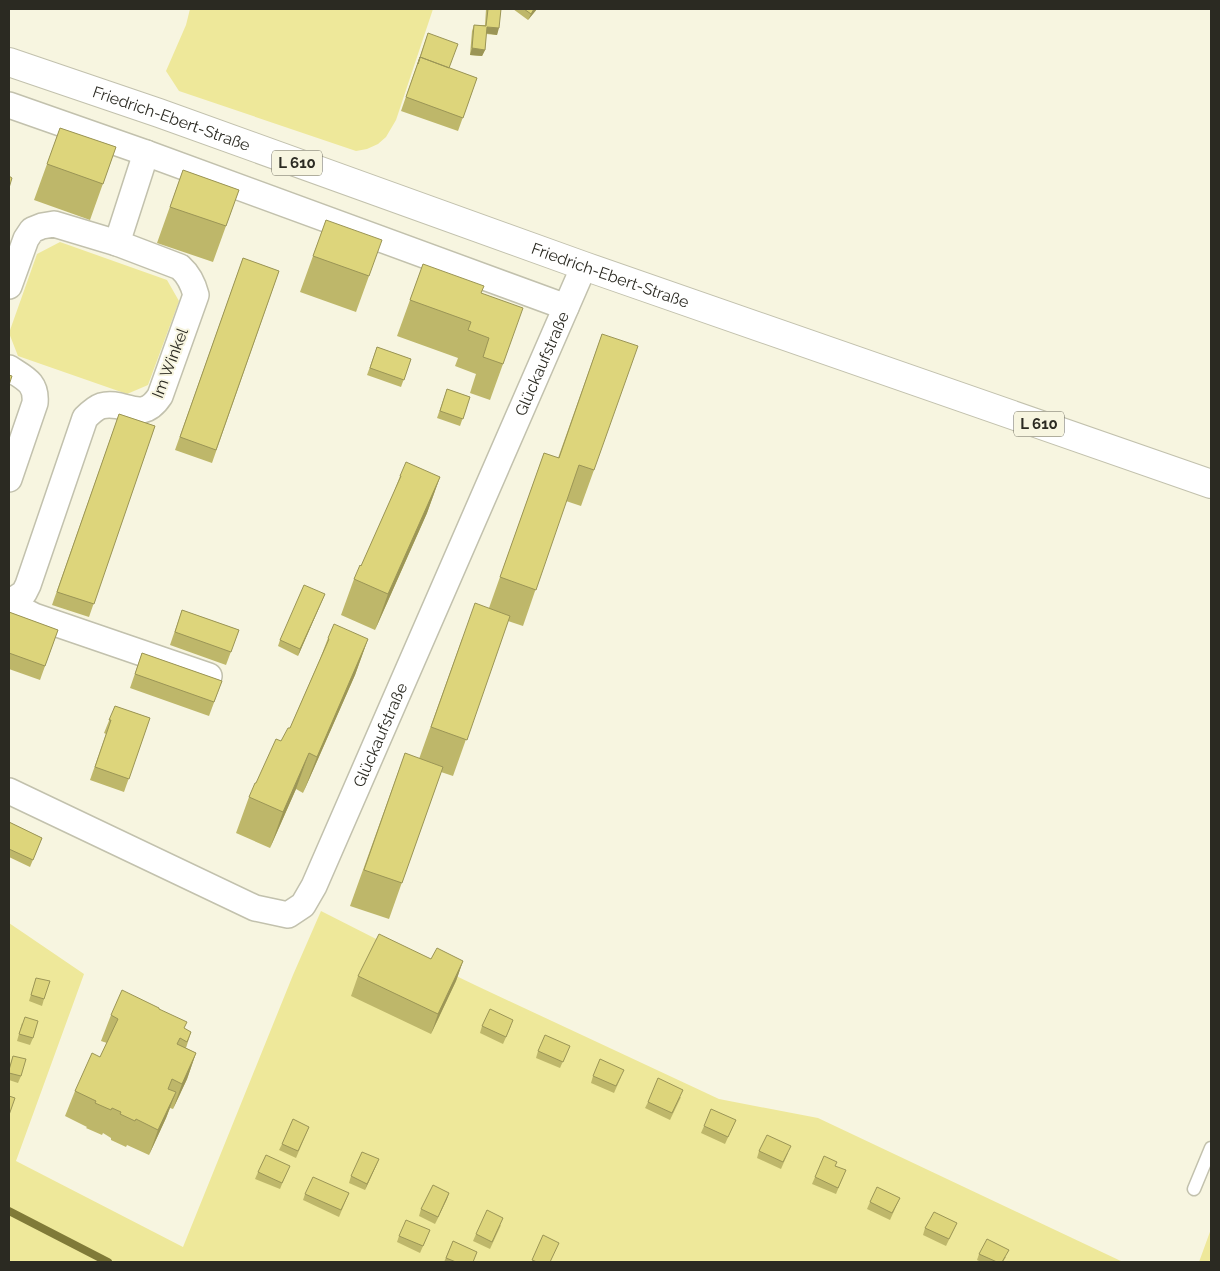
<svg xmlns="http://www.w3.org/2000/svg" width="1220" height="1271" font-family="Raleway,sans-serif">
  <rect width="100%" height="100%" fill="#f7f5e0"/>
  <!-- green -->
  <path fill="#eee89a" d="M 190,9 L 433,9 L 396,120 L 386,137 L 378,144 L 367,149 L 356,151 L 179,91 L 166,71 L 186,25 Z
    M 60,242 L 167,280 L 179,301 L 148,385 L 127,394 L 18,356 L 9,333 L 37,254 Z
    M 321,911 L 386,944 L 396,947 L 477,986 L 719,1099 L 818,1118 L 1123,1262 L 9,1262 L 9,923 L 84,974 L 16,1161 L 183,1247 L 293,975 Z
    M 1211,1229 L 1211,1262 L 1199,1262 Z"/>
  <g fill="none" stroke-linecap="round" stroke-linejoin="round">
    <!-- stream -->
    <path stroke="#807a38" stroke-width="8" d="M 9,1211 L 108,1262"/>
    <!-- lane casing -->
    <g stroke="#c2c1ad" stroke-width="15">
      <path id="lane" d="M 1194,1189 L 1211,1148"/>
    </g>
    <!-- street casing -->
    <g stroke="#c2c1ad" stroke-width="28">
      <g id="street">
        <path d="M 9,105 L 146,153 L 566,307"/>
        <path d="M 117,243 L 146,153"/>
        <path d="M 9,286 L 26,239 L 32,230 L 42,226 L 54,224 L 117,243 L 180,267 C 189,275 193,283 196,295 L 160,396 C 141,425 125,399 101,406 C 95,408 90,413 85,418 L 28,585 L 24,593 L 9,603"/>
        <path d="M 9,368 C 24,378 37,382 35,403 L 9,479"/>
        <path d="M 9,603 L 34,616 L 209,676"/>
        <path id="s1" d="M 9,791 L 255,908 L 288,915 L 303,905 L 314,886 L 584,266"/>
      </g>
    </g>
    <!-- primary casing -->
    <g stroke="#c2c1ad" stroke-width="30">
      <g id="primary">
        <path id="s2" d="M 9,62 L 159,113 L 584,266 L 1211,484"/>
      </g>
    </g>
    <!-- lane -->
    <use href="#lane" stroke="#fff" stroke-width="12"/>
    <!-- street -->
    <use href="#street" stroke="#fff" stroke-width="25"/>
    <!-- primary -->
    <use href="#primary" stroke="#fff" stroke-width="28"/>
  </g>
  <!-- wall -->
  <path fill="#beb76a" d="M 486,9 L 501,9 L 497,35 L 486,34 L 485,50 L 482,56 L 470,55 L 472,31 L 474,25 L 485,25 Z
    M 513,9 L 537,9 L 528,20 Z
    M 428,33 L 449,68 L 477,78 L 458,131 L 401,111 Z
    M 60,128 L 116,147 L 90,220 L 34,200 Z
    M 183,170 L 239,190 L 213,262 L 157,243 Z
    M 326,220 L 369,276 L 356,312 L 300,292 Z
    M 243,258 L 279,271 L 212,463 L 175,450 Z
    M 423,264 L 481,293 L 503,364 L 490,400 L 470,393 L 476,374 L 455,366 L 458,358 L 397,336 Z
    M 602,334 L 594,470 L 581,506 L 566,501 L 523,626 L 508,621 L 453,776 L 441,772 L 389,919 L 350,906 L 405,753 L 419,759 L 462,639 L 489,608 L 544,453 L 558,458 Z
    M 377,347 L 411,359 L 401,387 L 367,375 Z
    M 447,389 L 470,397 L 460,426 L 437,418 Z
    M 119,414 L 155,426 L 89,617 L 52,605 Z
    M 400,476 L 440,477 L 427,513 L 375,630 L 341,615 L 354,579 L 361,566 L 392,497 Z
    M 325,594 L 298,656 L 278,646 L 280,640 Z
    M 182,610 L 239,630 L 226,665 L 170,645 Z
    M 9,612 L 58,630 L 40,680 L 9,669 Z
    M 328,638 L 368,639 L 355,675 L 303,793 L 296,789 L 270,848 L 236,833 L 249,797 L 290,728 L 320,659 Z
    M 142,653 L 222,681 L 209,716 L 130,688 Z
    M 115,706 L 150,718 L 124,792 L 90,780 L 106,734 L 104,733 Z
    M 9,822 L 42,838 L 30,867 L 9,857 Z
    M 431,959 L 463,961 L 456,981 L 431,1034 L 351,996 L 358,976 Z
    M 36,978 L 44,999 L 42,1006 L 29,1001 Z
    M 159,1009 L 185,1029 L 191,1032 L 186,1048 L 196,1053 L 187,1079 L 173,1109 L 170,1108 L 166,1118 L 149,1155 L 127,1145 L 126,1147 L 111,1140 L 111,1138 L 103,1133 L 102,1135 L 86,1128 L 87,1127 L 65,1116 L 75,1091 L 100,1057 L 107,1043 L 101,1041 L 111,1015 Z
    M 22,1023 L 33,1038 L 30,1045 L 17,1041 Z
    M 482,1026 L 511,1026 L 503,1044 L 480,1033 Z
    M 538,1051 L 567,1052 L 560,1068 L 536,1058 Z
    M 13,1056 L 21,1076 L 18,1083 L 9,1080 L 9,1068 Z
    M 593,1076 L 621,1077 L 614,1093 L 591,1083 Z
    M 681,1097 L 670,1120 L 645,1108 L 648,1102 Z
    M 736,1120 L 725,1144 L 701,1133 L 704,1126 Z
    M 309,1127 L 296,1158 L 279,1150 L 282,1144 Z
    M 759,1151 L 788,1153 L 781,1169 L 757,1158 Z
    M 379,1159 L 365,1190 L 349,1183 L 351,1176 Z
    M 836,1166 L 843,1177 L 836,1194 L 812,1184 L 815,1177 Z
    M 258,1172 L 287,1172 L 280,1189 L 255,1179 Z
    M 349,1193 L 339,1217 L 303,1200 L 305,1194 Z
    M 449,1193 L 435,1224 L 419,1216 L 421,1209 Z
    M 900,1198 L 890,1220 L 867,1209 L 870,1202 Z
    M 957,1223 L 946,1246 L 923,1235 L 925,1228 Z
    M 501,1225 L 490,1249 L 473,1241 L 476,1234 Z
    M 399,1236 L 427,1237 L 420,1253 L 397,1242 Z
    M 453,1241 L 477,1252 L 473,1262 L 444,1262 Z
    M 979,1254 L 1006,1257 L 1003,1262 L 981,1262 L 977,1260 Z"/>
  <!-- shaded-wall -->
  <path fill="#9b9556" d="M 534,9 L 537,9 L 528,20 L 531,14 Z
    M 487,27 L 499,28 L 497,35 L 485,33 Z
    M 472,48 L 485,50 L 482,56 L 470,55 Z
    M 440,477 L 427,513 L 375,630 L 388,594 Z
    M 325,594 L 322,601 L 298,656 L 300,649 Z
    M 368,639 L 355,675 L 303,793 L 317,757 Z
    M 309,753 L 296,789 L 270,848 L 283,812 Z
    M 463,961 L 456,981 L 431,1034 L 438,1014 Z
    M 196,1053 L 187,1079 L 173,1109 L 182,1084 Z
    M 176,1092 L 166,1118 L 149,1155 L 158,1130 Z
    M 379,1159 L 376,1166 L 365,1190 L 367,1184 Z
    M 449,1193 L 447,1199 L 435,1224 L 438,1217 Z"/>
  <!-- building -->
  <path fill="#ddd57b" stroke="#9b9556" d="M 488,9 L 501,9 L 499,28 L 487,27 L 485,50 L 472,48 L 474,25 L 486,26 Z
    M 524,9 L 534,9 L 531,14 Z
    M 428,33 L 458,44 L 449,68 L 420,57 L 418,64 Z
    M 420,57 L 477,78 L 463,118 L 406,97 Z
    M 60,128 L 116,147 L 103,184 L 47,164 Z
    M 183,170 L 239,190 L 226,226 L 170,207 Z
    M 9,176 L 12,178 L 9,188 Z
    M 326,220 L 382,240 L 369,276 L 313,256 Z
    M 243,258 L 279,271 L 216,450 L 180,437 Z
    M 423,264 L 484,286 L 481,293 L 523,308 L 503,364 L 483,357 L 489,338 L 468,330 L 471,322 L 410,300 Z
    M 602,334 L 638,346 L 594,470 L 579,465 L 536,590 L 500,577 L 544,453 L 559,458 Z
    M 377,347 L 411,359 L 404,380 L 370,368 Z
    M 9,375 L 12,376 L 9,385 Z
    M 447,389 L 470,397 L 463,419 L 440,411 Z
    M 119,414 L 155,426 L 94,604 L 57,592 Z
    M 406,462 L 440,477 L 388,594 L 354,579 L 360,565 L 361,566 L 401,476 L 400,476 Z
    M 304,585 L 325,594 L 300,649 L 280,640 Z
    M 475,603 L 510,616 L 467,740 L 431,727 Z
    M 182,610 L 239,630 L 231,652 L 175,632 Z
    M 9,612 L 58,630 L 45,666 L 9,653 Z
    M 334,624 L 368,639 L 317,757 L 309,753 L 283,812 L 249,797 L 255,783 L 256,783 L 276,739 L 281,741 L 288,728 L 290,728 L 329,639 L 328,638 Z
    M 142,653 L 222,681 L 214,702 L 135,674 Z
    M 115,706 L 150,718 L 129,779 L 95,767 L 111,720 L 109,720 Z
    M 405,753 L 443,767 L 402,883 L 364,870 Z
    M 9,822 L 42,838 L 33,860 L 9,849 Z
    M 379,934 L 431,959 L 437,948 L 463,961 L 438,1014 L 358,976 Z
    M 36,978 L 50,981 L 44,999 L 31,995 Z
    M 122,990 L 159,1008 L 159,1009 L 187,1022 L 184,1028 L 191,1032 L 187,1042 L 180,1038 L 177,1044 L 196,1053 L 182,1084 L 172,1079 L 168,1089 L 176,1092 L 158,1130 L 136,1119 L 135,1121 L 120,1114 L 121,1112 L 112,1108 L 111,1110 L 95,1103 L 96,1101 L 75,1091 L 92,1053 L 100,1057 L 118,1019 L 111,1015 Z
    M 490,1009 L 513,1020 L 506,1037 L 482,1026 Z
    M 25,1017 L 38,1021 L 33,1038 L 19,1034 Z
    M 545,1035 L 570,1046 L 563,1062 L 538,1051 Z
    M 13,1056 L 26,1059 L 21,1076 L 9,1073 L 9,1070 Z
    M 600,1059 L 624,1070 L 616,1086 L 593,1076 Z
    M 658,1078 L 683,1090 L 672,1113 L 648,1102 Z
    M 9,1096 L 15,1098 L 9,1115 Z
    M 711,1109 L 736,1120 L 728,1137 L 704,1126 Z
    M 293,1119 L 309,1127 L 298,1151 L 282,1144 Z
    M 767,1135 L 791,1146 L 783,1162 L 759,1151 Z
    M 362,1152 L 379,1159 L 367,1184 L 351,1176 Z
    M 266,1155 L 290,1166 L 282,1183 L 258,1172 Z
    M 824,1156 L 837,1162 L 835,1166 L 846,1170 L 838,1188 L 815,1177 Z
    M 313,1177 L 349,1193 L 341,1210 L 305,1194 Z
    M 433,1185 L 449,1193 L 438,1217 L 421,1209 Z
    M 877,1187 L 900,1198 L 892,1213 L 870,1202 Z
    M 487,1210 L 503,1218 L 492,1242 L 476,1234 Z
    M 934,1212 L 957,1223 L 949,1239 L 925,1228 Z
    M 406,1220 L 430,1230 L 423,1246 L 399,1236 Z
    M 543,1235 L 559,1243 L 550,1262 L 537,1262 L 532,1260 Z
    M 987,1239 L 1009,1250 L 1002,1262 L 997,1262 L 979,1254 Z
    M 453,1241 L 477,1252 L 473,1262 L 456,1262 L 446,1258 Z"/>
  <g text-anchor="middle" dominant-baseline="central" stroke-width="4" stroke-linejoin="round" paint-order="stroke">
    <!-- shield labels -->
    <g fill="#f7f5e0" stroke="#68675b" stroke-width="1">
      <rect x="272" y="150.5" width="50" height="25" rx="4"/>
      <rect x="1014" y="411.5" width="50" height="25" rx="4"/>
    </g>
    <g font-size="15" font-weight="bold" fill="#2b2a22">
      <text x="297" y="163">L 610</text>
      <text x="1039" y="424">L 610</text>
    </g>
    <!-- street labels -->
    <g font-size="16" fill="#2b2a22" stroke="#f7f5e0">
      <text stroke="none"><textPath href="#s2" startOffset="172">Friedrich-Ebert-Straße</textPath></text>
      <text stroke="none"><textPath href="#s2" startOffset="638">Friedrich-Ebert-Straße</textPath></text>
      <text transform="translate(170 363) rotate(-69)">Im Winkel</text>
      <text stroke="none"><textPath href="#s1" startOffset="916">Glückaufstraße</textPath></text>
      <text stroke="none"><textPath href="#s1" startOffset="511">Glückaufstraße</textPath></text>
    </g>
  </g>
  <!-- border -->
  <rect width="1220" height="1271" fill="none" stroke="#2b2a22" stroke-width="20"/>
</svg>
